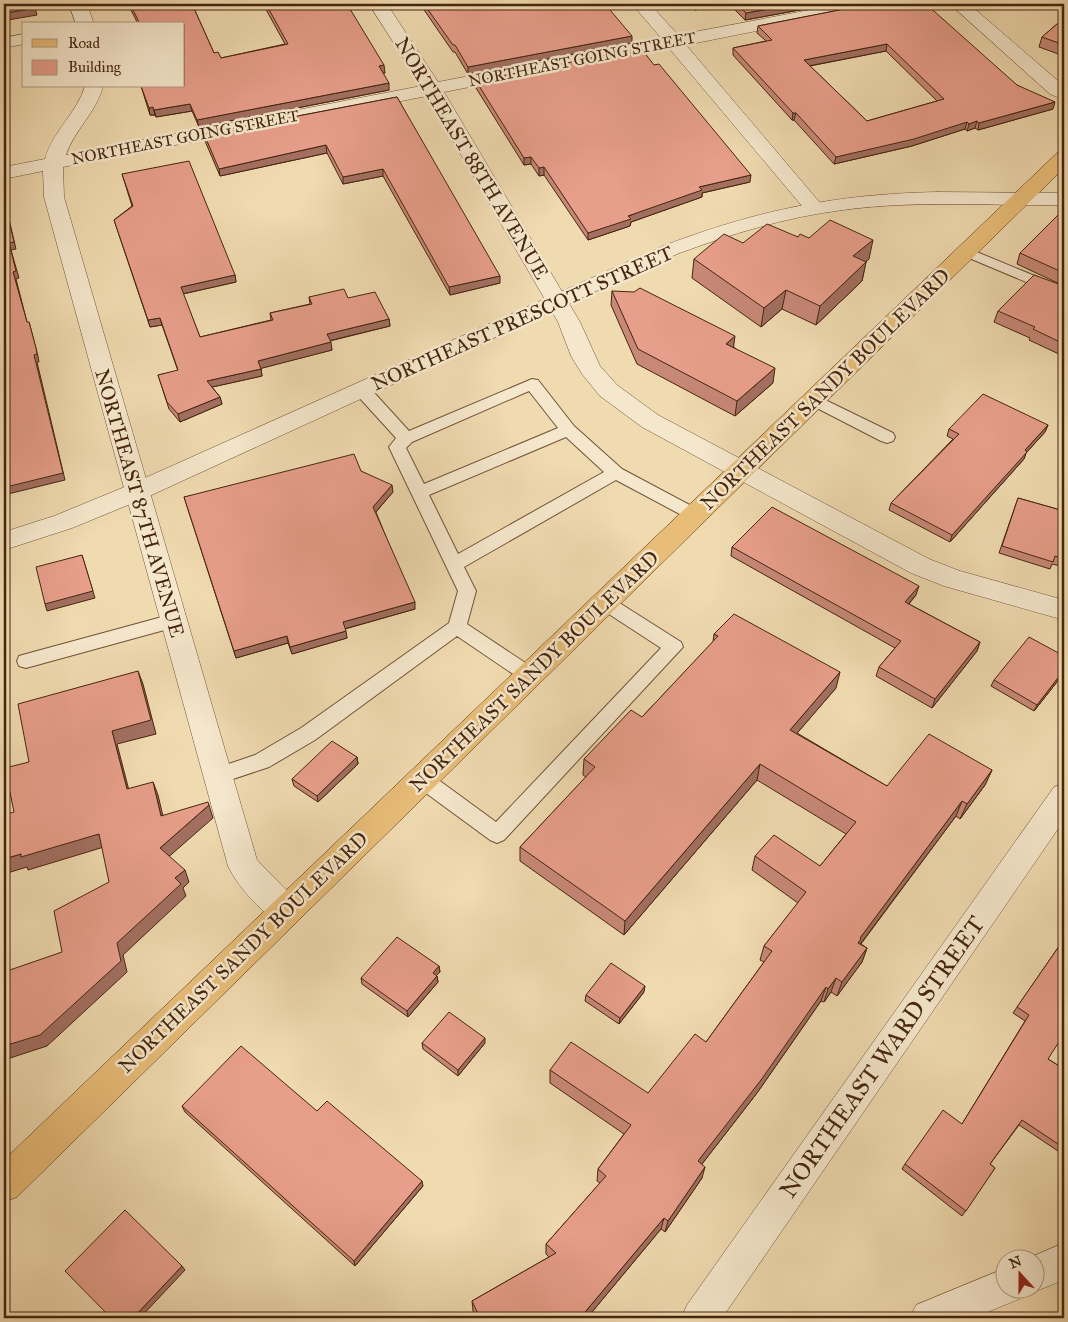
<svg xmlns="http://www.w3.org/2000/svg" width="1068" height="1322" font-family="'IM FELL Great Primer',serif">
  <rect width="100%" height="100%" fill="#f0dab0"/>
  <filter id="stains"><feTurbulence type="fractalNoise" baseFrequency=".004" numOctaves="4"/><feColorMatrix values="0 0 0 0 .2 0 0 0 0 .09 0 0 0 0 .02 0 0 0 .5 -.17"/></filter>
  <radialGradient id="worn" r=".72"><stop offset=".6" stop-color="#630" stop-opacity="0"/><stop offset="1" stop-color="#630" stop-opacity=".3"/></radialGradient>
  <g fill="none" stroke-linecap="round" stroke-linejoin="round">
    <!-- service casing -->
    <g stroke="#705236" stroke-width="2">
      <path id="service" d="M 967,248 L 1064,288 L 1064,298 L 962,255 L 960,252 L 962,249 Z
        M 532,379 L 538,380 L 574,426 L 622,469 L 701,511 L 704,515 L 701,519 L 695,521 L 689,519 L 616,480 L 464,567 L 476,591 L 467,624 L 536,670 L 538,675 L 536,680 L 529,682 L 522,680 L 457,636 L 315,740 L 269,767 L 218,784 L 211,782 L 208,776 L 211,770 L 255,755 L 301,728 L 449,623 L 458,591 L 389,447 L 396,438 L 356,394 L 354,390 L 356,386 L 362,385 L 368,386 L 409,431 ZM 529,391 L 558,428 L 424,484 L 406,448 L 412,442 ZM 566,437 L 604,472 L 458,554 L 429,495 Z
        M 815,395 L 893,433 L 895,437 L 893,441 L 887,443 L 881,441 L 809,404 L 807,400 L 809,396 Z
        M 604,595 L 610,597 L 681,642 L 683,647 L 504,840 L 497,843 L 490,840 L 415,785 L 412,779 L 415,773 L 422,771 L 429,773 L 496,822 L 661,648 L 598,607 L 595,602 L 598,597 Z
        M 173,614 L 179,616 L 182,621 L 179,626 L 26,668 L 19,666 L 17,661 L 19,656 L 26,654 Z"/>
    </g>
    <!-- minor casing -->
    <g stroke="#705236" stroke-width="1">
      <path id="minor" d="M 69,4 L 87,4 L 94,24 L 76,24 Z
        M 369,4 L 387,4 L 438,82 L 662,39 L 632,4 L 650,4 L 678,35 L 841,4 L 875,4 L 872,8 L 866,9 L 686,45 L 821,204 L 824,208 L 821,212 L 814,214 L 807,212 L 669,48 L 444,92 L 580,322 L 600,366 L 617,385 L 658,415 L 929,559 L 960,571 L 1064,600 L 1064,620 L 944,586 L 911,573 L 642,427 L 600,396 L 582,374 L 571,356 L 558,322 L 427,96 L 63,167 L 64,197 L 257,860 L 297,901 L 302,911 L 297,921 L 286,925 C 264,917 238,887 228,866 L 44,197 L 43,171 L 4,179 L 4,167 L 45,159 C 52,132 77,113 85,86 L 103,86 C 97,112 74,130 66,155 L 421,86 Z
        M 950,4 L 969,4 L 1064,86 L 1064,100 L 1050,94 Z
        M 24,34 L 24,44 L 4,48 L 4,38 Z
        M 1064,784 L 1064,820 L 722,1318 L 681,1318 L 687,1305 L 1054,787 Z
        M 1064,1243 L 1064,1280 L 1036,1291 L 1031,1290 L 1036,1290 L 1036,1260 L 1024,1260 Z
        M 1006,1268 L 1006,1290 L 1023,1290 L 1019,1299 L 973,1318 L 910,1318 L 916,1305 Z"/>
    </g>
    <!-- tertiary casing -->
    <g stroke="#705236" stroke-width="1">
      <path id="tertiary" d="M 938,192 L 1064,193 L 1064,205 C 991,206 916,200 843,210 C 786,217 731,234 677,254 L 145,498 L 72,528 L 4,550 L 4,532 L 54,516 L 127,486 L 663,246 C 758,210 836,194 938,192 Z"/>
    </g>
    <!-- primary casing -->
    <g stroke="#45250e" stroke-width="1">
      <path id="primary" d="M 1064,151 L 1064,168 L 17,1197 L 4,1202 L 4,1160 L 1057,153 Z"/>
    </g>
    <!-- service -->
    <use href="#service" fill="#f5e7cc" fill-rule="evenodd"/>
    <!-- minor -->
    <use href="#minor" fill="#f5e7cc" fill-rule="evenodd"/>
    <!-- tertiary -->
    <use href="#tertiary" fill="#f5e7cc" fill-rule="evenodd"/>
    <!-- primary -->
    <use href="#primary" fill="#e8bd78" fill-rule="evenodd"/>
  </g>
  <!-- wall -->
  <path fill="#c78877" stroke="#45250e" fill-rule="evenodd" d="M 128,4 L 192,4 L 214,53 L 221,58 L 285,44 L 263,4 L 347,4 L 385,73 L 383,73 L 389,90 L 199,127 L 192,111 L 156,117 L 155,115 L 150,115 L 141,86 L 184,86 L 184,24 L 138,24 Z
    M 420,4 L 605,4 L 632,43 L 468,74 L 455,52 L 453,52 Z
    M 689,4 L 726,4 L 695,10 Z
    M 729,4 L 832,4 L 745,20 Z
    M 870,4 L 1017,85 L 1053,109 L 978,130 L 975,128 L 967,131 L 965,129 L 912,146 L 834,164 L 794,120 L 792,120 L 733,55 L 733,48 L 766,41 L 757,33 L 758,26 ZM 886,51 L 937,101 L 867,121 L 810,66 Z
    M 1064,18 L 1064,56 L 1039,47 L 1042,37 Z
    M 654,65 L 750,182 L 702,193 L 702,197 L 631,222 L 630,226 L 588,240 L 544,175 L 539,176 L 531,164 L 524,165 L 476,88 L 476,81 Z
    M 397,97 L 500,283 L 450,295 L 383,176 L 343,184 L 327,153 L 220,176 L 205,141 L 204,134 Z
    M 122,174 L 235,275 L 236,282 L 183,294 L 200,337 L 271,320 L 270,313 L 310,304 L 309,297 L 348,298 L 389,319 L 390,326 L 330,341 L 332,350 L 261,368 L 262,376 L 212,387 L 220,397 L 222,404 L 180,422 L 169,409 L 158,375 L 178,371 L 162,325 L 150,327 L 114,220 L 132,206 Z
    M 1064,209 L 1064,286 L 1017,264 L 1020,253 Z
    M 798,237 L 809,238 L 869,259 L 866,262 L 862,281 L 816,325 L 782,309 L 761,327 L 692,278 L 694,259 L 743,243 Z
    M 1064,286 L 1064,352 L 1061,355 L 1029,340 L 1030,338 L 994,322 L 998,311 Z
    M 612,291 L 734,347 L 773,383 L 735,416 L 637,364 L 611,305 Z
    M 1048,425 L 1045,432 L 1026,453 L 1024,459 L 950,542 L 889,510 L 891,503 L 953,439 L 947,436 L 949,429 Z
    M 361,471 L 393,492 L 376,512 L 415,609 L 345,629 L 347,638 L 292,654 L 288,643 L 236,658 L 184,497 Z
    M 1018,498 L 1064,511 L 1064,567 L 1052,564 L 1050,569 L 999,553 Z
    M 732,547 L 916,595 L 909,604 L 980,642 L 977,651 L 932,708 L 876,676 L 879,667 L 895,648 L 731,556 Z
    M 714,634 L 836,688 L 797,733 L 887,786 L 992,770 L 985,785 L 960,819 L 956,816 L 861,944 L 867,948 L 862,962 L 837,996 L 831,992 L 824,1002 L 821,1001 L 757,1093 L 702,1164 L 702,1178 L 665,1232 L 661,1229 L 587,1318 L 476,1318 L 473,1311 L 472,1301 L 549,1257 L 546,1254 L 546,1244 L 600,1183 L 597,1181 L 598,1169 L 624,1134 L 550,1083 L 550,1070 L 648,1093 L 706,1042 L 764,962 L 760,960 L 764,946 L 798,903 L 752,870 L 755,856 L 820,866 L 846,834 L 757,780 L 624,935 L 520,861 L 520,847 L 586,777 L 583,775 L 584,759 L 642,717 L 713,642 Z
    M 1064,656 L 1064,673 L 1034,711 L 991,686 L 994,680 Z
    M 357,757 L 358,764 L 318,802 L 294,786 L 292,779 Z
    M 1064,939 L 1048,1059 L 1064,1069 L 1064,1154 L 1061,1153 L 1019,1125 L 990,1164 L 995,1168 L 962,1216 L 902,1169 L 905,1164 L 962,1124 L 1025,1021 L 1013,1013 Z
    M 439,966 L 440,972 L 436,975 L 437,976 L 438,982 L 408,1017 L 362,984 L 361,978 Z
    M 644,992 L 619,1024 L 585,1001 L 586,995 Z
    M 422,1043 L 485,1043 L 458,1076 L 423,1049 Z
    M 182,1106 L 317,1111 L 423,1186 L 355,1266 L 185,1112 Z"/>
  <!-- shaded-wall -->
  <path fill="#a26f61" stroke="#45250e" d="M 695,4 L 726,4 L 695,10 Z
    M 797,4 L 832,4 L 745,20 L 746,13 Z
    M 35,8 L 37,15 L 8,20 L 6,13 Z
    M 632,36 L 632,43 L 468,74 L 468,67 Z
    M 887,44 L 886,51 L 803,67 L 804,60 Z
    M 384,65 L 385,73 L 380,74 L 379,66 Z
    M 389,83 L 389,90 L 199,127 L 197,120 Z
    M 1055,102 L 1053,109 L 978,130 L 979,123 Z
    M 190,104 L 192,111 L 156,117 L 154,110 Z
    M 153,107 L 155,115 L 150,115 L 149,108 Z
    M 793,113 L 796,113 L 794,120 L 792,120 Z
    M 977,121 L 975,128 L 967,131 L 969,124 Z
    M 967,122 L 965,129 L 912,146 L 834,164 L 836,157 Z
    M 4,136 L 8,152 L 4,153 Z
    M 326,145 L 327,153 L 220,176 L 219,169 Z
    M 531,157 L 531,164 L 524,165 L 524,158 Z
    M 544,167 L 544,175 L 539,176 L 539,168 Z
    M 383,169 L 383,176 L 343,184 L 343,177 Z
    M 751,175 L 750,182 L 702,193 L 702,197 L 631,222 L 630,226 L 588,240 L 588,233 L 699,187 Z
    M 4,198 L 16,249 L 11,250 L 19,278 L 16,279 L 29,330 L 13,272 L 9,243 Z
    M 873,240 L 869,259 L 849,276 L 853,256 Z
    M 866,262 L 862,281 L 816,325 L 820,306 Z
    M 235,275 L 236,282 L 182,294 L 181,287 Z
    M 500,276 L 500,283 L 450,295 L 449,287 Z
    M 786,290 L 782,309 L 761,327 L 764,308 Z
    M 160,318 L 162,325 L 150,327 L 148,320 Z
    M 389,319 L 390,326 L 328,341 L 327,334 Z
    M 29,322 L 38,356 L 39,362 L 37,362 L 65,480 L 8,494 L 7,491 L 4,492 L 4,484 L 34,355 Z
    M 735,336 L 733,351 L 726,344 Z
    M 331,342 L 332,350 L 259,369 L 258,361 Z
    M 1064,346 L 1064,352 L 1061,355 Z
    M 775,368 L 773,383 L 735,416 L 737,401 Z
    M 261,369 L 262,376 L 208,388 L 207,381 Z
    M 220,397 L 222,404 L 180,422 L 178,414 Z
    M 1048,425 L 1045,432 L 1026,453 L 1024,459 L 950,542 L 952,535 L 1025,450 Z
    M 392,485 L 393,492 L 374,514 L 373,507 Z
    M 82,555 L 95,598 L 47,611 L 45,604 Z
    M 919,586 L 916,595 L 902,611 L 905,602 Z
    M 415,602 L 415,609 L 344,629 L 343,622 Z
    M 346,631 L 347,638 L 292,654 L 290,647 Z
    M 287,636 L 288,643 L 236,658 L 234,651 Z
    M 980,642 L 977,651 L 932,708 L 935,699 Z
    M 1064,670 L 1064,673 L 1034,711 L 1037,705 Z
    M 138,671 L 143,684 L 156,734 L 117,744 L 132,802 L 127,789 L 112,731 Z
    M 840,672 L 836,688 L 787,745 L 790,730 Z
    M 357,757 L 358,764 L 318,802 L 317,796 Z
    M 760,764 L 757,780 L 624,935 L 625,921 Z
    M 992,770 L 985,785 L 960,819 L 967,804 Z
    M 153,782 L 158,795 L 166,829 L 161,816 Z
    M 962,801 L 956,816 L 858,947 L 856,953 L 860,938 Z
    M 209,805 L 213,818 L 165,860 L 160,848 Z
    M 99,834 L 104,847 L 28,870 L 27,867 L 4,874 L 4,859 L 21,854 Z
    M 185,870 L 189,882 L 183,888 L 186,896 L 123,955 L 127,972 L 47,1046 L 4,1060 L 4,1046 L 117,943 L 175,878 Z
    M 867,948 L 862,962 L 837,996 L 842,982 Z
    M 439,966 L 440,972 L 433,979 L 433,973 Z
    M 437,976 L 438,982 L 408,1017 L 407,1011 Z
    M 836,978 L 831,992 L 824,1002 L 828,989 Z
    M 645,986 L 644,992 L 619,1024 L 620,1018 Z
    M 826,987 L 821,1001 L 757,1093 L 695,1173 L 698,1161 Z
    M 485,1038 L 485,1043 L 458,1076 L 458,1070 Z
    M 705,1167 L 702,1178 L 665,1232 L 668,1221 Z
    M 422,1181 L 423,1186 L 355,1266 L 354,1261 Z
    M 664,1218 L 661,1229 L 587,1318 L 580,1318 Z
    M 182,1266 L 185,1270 L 140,1318 L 133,1318 Z"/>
  <!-- building -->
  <path fill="#e79e8a" stroke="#45250e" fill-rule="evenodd" d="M 4,4 L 34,4 L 35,8 L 6,13 Z
    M 130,4 L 192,4 L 214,53 L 218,52 L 221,58 L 288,44 L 266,4 L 347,4 L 384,65 L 379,66 L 389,83 L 197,120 L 190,104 L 154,110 L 153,107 L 149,108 L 141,86 L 184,86 L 184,24 L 140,24 Z
    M 424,4 L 605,4 L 632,36 L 468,67 L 455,45 L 453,45 Z
    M 737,4 L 797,4 L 746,13 Z
    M 870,4 L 926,4 L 1017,85 L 1055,102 L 979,123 L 977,121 L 969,124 L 967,122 L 914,139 L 836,157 L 796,113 L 793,113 L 733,48 L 772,40 L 758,26 ZM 887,44 L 944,99 L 867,121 L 804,60 Z
    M 1064,18 L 1064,45 L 1042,37 Z
    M 641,48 L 654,65 L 659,64 L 751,175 L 699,187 L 702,190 L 628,216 L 631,219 L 588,233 L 544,167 L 539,168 L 531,157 L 524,158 L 476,81 Z
    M 397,97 L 500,276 L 449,287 L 383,169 L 343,177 L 326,145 L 219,169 L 204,134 Z
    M 4,137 L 6,145 L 4,146 Z
    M 189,161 L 235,275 L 181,287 L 200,337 L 273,320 L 270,313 L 312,304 L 309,297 L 344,289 L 348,298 L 375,292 L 389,319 L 327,334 L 331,342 L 258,361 L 261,369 L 207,381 L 220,397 L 178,414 L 167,402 L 158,375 L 178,370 L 160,318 L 148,320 L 114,220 L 133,206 L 122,174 Z
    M 4,200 L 14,242 L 9,243 L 16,271 L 13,272 L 27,322 L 29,322 L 36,348 L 37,354 L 34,355 L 63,473 L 6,487 L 5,484 L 4,484 Z
    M 1064,209 L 1064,273 L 1020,253 Z
    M 830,220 L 873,240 L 853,256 L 866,262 L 820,306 L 786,290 L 764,308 L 694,259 L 724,234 L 743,243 L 767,224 L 798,237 L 800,234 L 809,238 Z
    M 1034,275 L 1064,286 L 1064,344 L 1033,329 L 1035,327 L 998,311 Z
    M 640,288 L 735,336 L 726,344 L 775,368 L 737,401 L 638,349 L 612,291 L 634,292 Z
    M 983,394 L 1048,425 L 1025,450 L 1027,452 L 952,535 L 891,503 L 959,434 L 949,429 Z
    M 354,454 L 361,471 L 392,485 L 373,507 L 415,602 L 343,622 L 346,631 L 290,647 L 287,636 L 234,651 L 184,497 Z
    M 1018,498 L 1064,511 L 1064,559 L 1055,556 L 1053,562 L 1002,546 Z
    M 772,507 L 919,586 L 905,602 L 980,642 L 935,699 L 879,667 L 901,641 L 732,547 Z
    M 82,555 L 93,591 L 45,604 L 36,567 Z
    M 734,614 L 840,672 L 790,730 L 887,786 L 929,734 L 992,770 L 967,804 L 962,801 L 860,938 L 861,939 L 858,943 L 867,948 L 842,982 L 836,978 L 828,989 L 826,987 L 761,1080 L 698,1161 L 705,1167 L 668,1221 L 664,1218 L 580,1318 L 480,1318 L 472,1301 L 556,1253 L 546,1244 L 606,1176 L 598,1169 L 631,1125 L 550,1070 L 571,1042 L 648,1093 L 695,1034 L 706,1042 L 772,951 L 764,946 L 806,892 L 755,856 L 774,835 L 820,866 L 856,822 L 760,764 L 625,921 L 520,847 L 595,767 L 584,759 L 631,710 L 642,717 L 718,636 L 714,634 Z
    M 1029,637 L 1064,656 L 1064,670 L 1037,705 L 994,680 Z
    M 138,671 L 151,720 L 112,731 L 127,789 L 153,782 L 161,816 L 208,802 L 209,805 L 160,848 L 185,870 L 175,878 L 181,884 L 117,943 L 121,961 L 40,1035 L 4,1046 L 4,972 L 62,952 L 54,911 L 109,882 L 99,834 L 21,857 L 21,854 L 4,859 L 4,815 L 14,812 L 5,768 L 29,762 L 18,704 Z
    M 332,741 L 357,757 L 317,796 L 292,779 Z
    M 397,937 L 439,966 L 433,973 L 437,976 L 407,1011 L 361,978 Z
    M 1064,939 L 1064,1034 L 1048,1059 L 1064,1069 L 1064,1148 L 1022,1120 L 990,1164 L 995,1168 L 966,1211 L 905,1164 L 943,1110 L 962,1124 L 1029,1015 L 1017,1007 Z
    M 611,963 L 645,986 L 620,1018 L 586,995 Z
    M 449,1012 L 485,1038 L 458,1070 L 422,1043 Z
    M 241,1046 L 317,1111 L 327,1101 L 422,1181 L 354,1261 L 182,1106 Z
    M 125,1210 L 182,1266 L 133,1318 L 111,1318 L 65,1271 Z
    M 28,1315 L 31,1318 L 25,1318 Z"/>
  <g text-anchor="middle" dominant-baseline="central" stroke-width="5" stroke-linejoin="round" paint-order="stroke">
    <!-- far-street labels -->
    <g font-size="16" fill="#45250e" stroke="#f5e7cc">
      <text transform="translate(582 59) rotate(-11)">NORTHEAST GOING STREET</text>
      <text transform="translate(185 137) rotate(-11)">NORTHEAST GOING STREET</text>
    </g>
    <!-- street labels -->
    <g font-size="20" fill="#45250e" stroke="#f5e7cc">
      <text transform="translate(472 158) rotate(59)">NORTHEAST 88TH AVENUE</text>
      <text transform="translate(522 318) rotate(-24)">NORTHEAST PRESCOTT STREET</text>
      <text transform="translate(825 389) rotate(-44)">NORTHEAST SANDY BOULEVARD</text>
      <text transform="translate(140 503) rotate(74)">NORTHEAST 87TH AVENUE</text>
      <text transform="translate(534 671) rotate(-44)">NORTHEAST SANDY BOULEVARD</text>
      <text transform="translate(243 952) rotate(-44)">NORTHEAST SANDY BOULEVARD</text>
    </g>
    <!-- near-street labels -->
    <g font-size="24" fill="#45250e" stroke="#f5e7cc">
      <text transform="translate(882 1057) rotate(-55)">NORTHEAST WARD STREET</text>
    </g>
  </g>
  <!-- margin -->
  <rect width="1068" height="1322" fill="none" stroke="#f0dab0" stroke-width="20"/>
  <rect x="5" y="5" width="1058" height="1312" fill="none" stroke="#45250e" stroke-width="2.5"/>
  <rect x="10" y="10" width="1048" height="1302" fill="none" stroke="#45250e"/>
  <!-- legend -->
  <rect x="22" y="22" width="162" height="65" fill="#f5e7cc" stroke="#af9980"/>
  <rect x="32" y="39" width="25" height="8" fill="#e8bd78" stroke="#af9980"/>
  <text x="68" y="48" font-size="15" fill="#45250e">Road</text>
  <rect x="32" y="60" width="25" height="15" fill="#e79e8a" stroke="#af9980"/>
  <text x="68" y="72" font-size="15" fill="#45250e">Building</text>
  <!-- north arrow -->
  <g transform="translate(1020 1274) rotate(339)"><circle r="24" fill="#f5e7cc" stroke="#af9980"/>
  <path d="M0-4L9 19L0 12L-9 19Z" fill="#8f2418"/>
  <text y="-8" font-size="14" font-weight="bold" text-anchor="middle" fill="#45250e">N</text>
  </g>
  <rect width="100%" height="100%" filter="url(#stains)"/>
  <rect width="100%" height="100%" fill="url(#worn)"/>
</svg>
